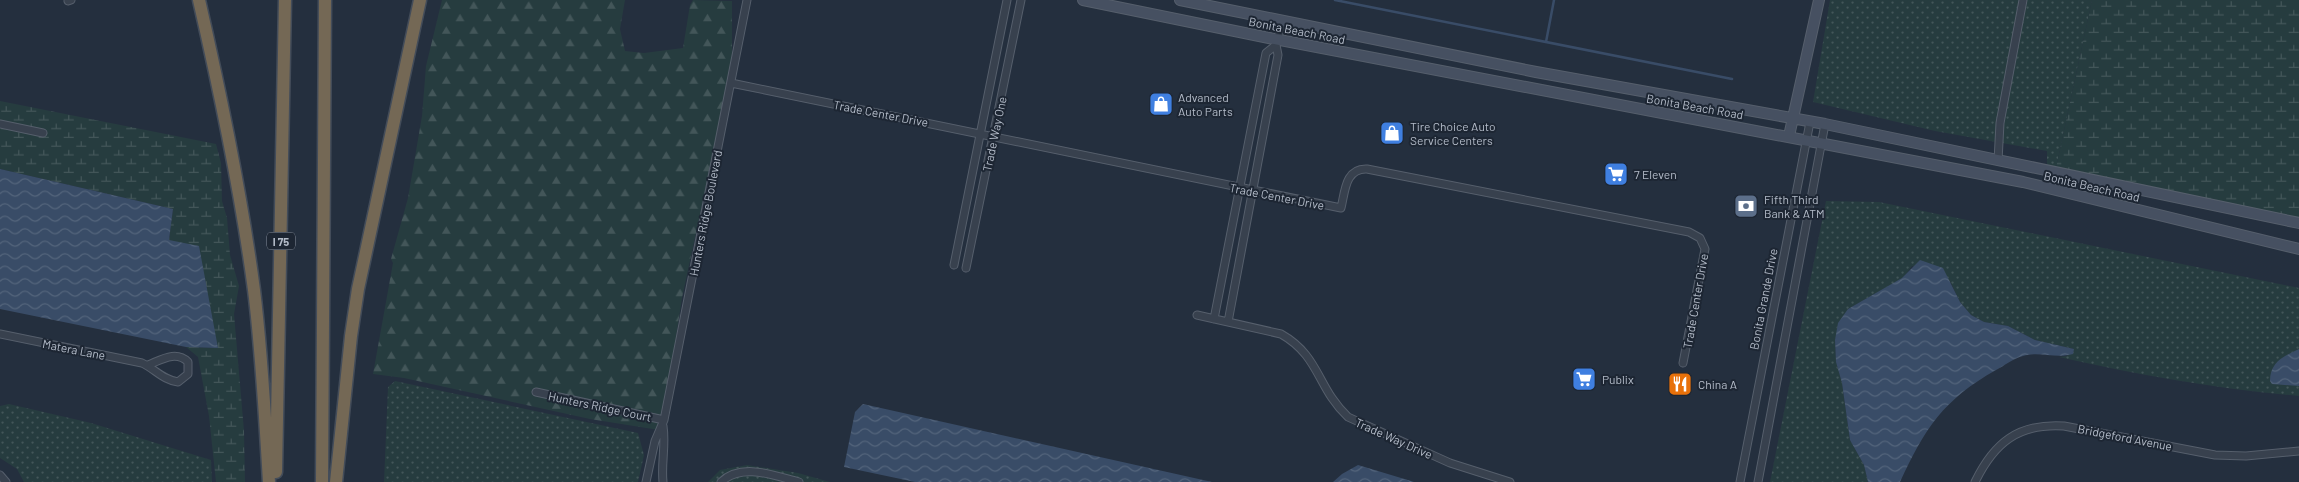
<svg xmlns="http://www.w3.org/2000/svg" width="2299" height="482" font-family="Barlow,sans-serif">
  <defs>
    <pattern id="grass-dots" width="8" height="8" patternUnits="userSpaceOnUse" patternTransform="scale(1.25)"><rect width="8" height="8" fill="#263c3f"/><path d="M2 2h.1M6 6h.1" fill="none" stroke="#435659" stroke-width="1.8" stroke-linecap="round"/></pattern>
    <pattern id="forest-firs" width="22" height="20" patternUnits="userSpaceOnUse" patternTransform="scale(1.25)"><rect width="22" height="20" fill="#263c3f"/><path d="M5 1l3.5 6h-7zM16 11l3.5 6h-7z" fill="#435659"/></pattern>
    <pattern id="wetland-marsh" width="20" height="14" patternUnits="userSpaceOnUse" patternTransform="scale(1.25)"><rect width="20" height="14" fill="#263c3f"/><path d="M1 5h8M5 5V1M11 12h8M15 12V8" fill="none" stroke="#435659"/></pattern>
    <pattern id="water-waves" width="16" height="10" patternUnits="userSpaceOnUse" patternTransform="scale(1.25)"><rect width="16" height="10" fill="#394c67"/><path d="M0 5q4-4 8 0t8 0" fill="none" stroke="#53647b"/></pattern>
  </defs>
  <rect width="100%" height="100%" fill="#242f3e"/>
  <!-- grass -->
  <path fill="url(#grass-dots)" d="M 1830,0 L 2092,0 L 2056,168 L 2047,166 L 2047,151 L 1935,131 L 1813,102 Z
    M 1826,201 L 1879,202 L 2299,288 L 2299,396 C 2218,389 2139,375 2059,357 L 2067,356 L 2074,349 L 2035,340 L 2008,326 L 1984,322 L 1971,315 L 1960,302 L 1950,281 L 1912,266 L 1903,278 L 1848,309 L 1835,340 L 1836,361 L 1842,383 L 1850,440 L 1864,465 L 1868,482 L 1770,482 Z
    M 395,381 L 638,433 L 644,455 L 638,482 L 384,482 L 388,387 Z
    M 9,404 L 91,423 L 211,460 L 212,482 L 24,482 L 17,469 L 0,458 L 0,406 Z
    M 747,465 L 798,473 L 830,482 L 708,482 L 720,470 Z"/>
  <!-- forest -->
  <path fill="url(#forest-firs)" d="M 442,0 L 625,0 L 620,29 L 625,51 L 644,53 L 683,48 L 690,5 L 693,0 L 732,1 L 732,65 L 682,298 L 666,402 L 659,430 L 590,419 L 404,378 L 373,374 L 393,263 L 391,259 L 408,198 L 422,116 L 426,66 Z"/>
  <!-- wetland -->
  <path fill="url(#wetland-marsh)" d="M 2092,0 L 2299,0 L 2299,218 L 2056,168 Z
    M 0,101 L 216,144 L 221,163 L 222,201 L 227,218 L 230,255 L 239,286 L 234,314 L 244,431 L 245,482 L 216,482 L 209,416 L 198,357 L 186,347 L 218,348 L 169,240 L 173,209 L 0,169 Z"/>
  <!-- water -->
  <path fill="url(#water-waves)" d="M 0,169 L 173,209 L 169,240 L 199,246 L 218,348 L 186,347 L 0,309 Z
    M 1920,260 L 1943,268 L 1960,302 L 1971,315 L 1984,322 L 2008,326 L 2035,340 L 2074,349 L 2073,354 C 2056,359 2039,351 2023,356 C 2014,358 2004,366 1996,370 C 1943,400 1925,428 1900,482 L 1868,482 L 1864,465 L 1850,440 L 1842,383 L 1836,362 L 1835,340 L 1838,323 L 1848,309 L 1902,278 Z
    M 2299,349 L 2299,386 L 2272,384 L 2270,381 C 2270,362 2284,356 2299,349 Z
    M 863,404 L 1212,482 L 915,482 L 844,467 L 855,412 Z
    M 1358,465 L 1411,481 L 1414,482 L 1333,482 L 1342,474 Z"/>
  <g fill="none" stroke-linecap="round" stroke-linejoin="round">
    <!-- stream -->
    <path stroke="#394c67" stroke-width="2.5" d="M 1335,0 L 1732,79
      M 1546,42 L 1554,0"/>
    <!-- street casing -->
    <g stroke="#565f6c" stroke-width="9">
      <path id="street" d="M 68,1 L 71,0
        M 731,83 L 1341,208 C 1345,192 1345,168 1367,169 L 1689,232 L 1700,238 L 1705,249 L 1683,363
        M 0,124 L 43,133
        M 1998,161 L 2000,123 L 2023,0
        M 954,265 L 1007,0
        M 966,268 L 1021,0
        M 1197,315 L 1281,334 C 1320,356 1317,388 1348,417 L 1450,463 L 1510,482
        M 1214,319 L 1266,53 L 1276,45
        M 1228,322 L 1278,55 L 1276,45 L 1282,22
        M 0,334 L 142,363 C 155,369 163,380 178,382 L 188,374 L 188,362 C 176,350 161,360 148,365
        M 536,392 L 664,420
        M 0,475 L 6,482
        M 646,482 L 655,441 L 664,420 L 747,0
        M 663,482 C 661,463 666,445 663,426
        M 721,482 C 742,462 775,476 799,482
        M 1740,482 L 1810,122
        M 1758,482 L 1825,124
        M 1975,482 C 1994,443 2018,423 2064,426 L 2215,455 L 2246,456 L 2299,451"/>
    </g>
    <!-- secondary casing -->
    <g stroke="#565f6c" stroke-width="12">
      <path id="secondary" d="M 1083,0 L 1269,38 L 2023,182 L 2299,249
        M 1180,0 L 1536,72 L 1825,124 L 2299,223
        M 1789,136 L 1819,0"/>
    </g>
    <!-- highway casing -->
    <g stroke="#434c59" stroke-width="15">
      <path id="highway" d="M 199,0 C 221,96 241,192 254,290 C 262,354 265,418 269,482
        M 276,472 L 285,0
        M 322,482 L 325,0
        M 336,482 L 351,336 L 358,289 L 420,0"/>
    </g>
    <!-- street -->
    <use href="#street" stroke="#38414e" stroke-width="7"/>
    <!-- secondary -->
    <use href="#secondary" stroke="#465061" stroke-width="10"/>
    <!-- highway -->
    <use href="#highway" stroke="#746855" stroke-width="12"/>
  </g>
  <!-- icons -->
  <defs>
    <g id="shop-square" transform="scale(1.25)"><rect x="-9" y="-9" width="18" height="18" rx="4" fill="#3f7fe0" stroke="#1d2633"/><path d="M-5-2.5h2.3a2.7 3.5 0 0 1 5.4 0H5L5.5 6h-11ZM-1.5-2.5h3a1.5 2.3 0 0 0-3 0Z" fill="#fff"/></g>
    <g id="supermarket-square" transform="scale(1.25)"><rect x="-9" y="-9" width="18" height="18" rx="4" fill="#3f7fe0" stroke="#1d2633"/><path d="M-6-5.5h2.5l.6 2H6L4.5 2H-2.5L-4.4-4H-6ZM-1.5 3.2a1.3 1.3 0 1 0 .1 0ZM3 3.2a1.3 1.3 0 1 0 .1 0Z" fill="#fff"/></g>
    <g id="bank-square" transform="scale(1.25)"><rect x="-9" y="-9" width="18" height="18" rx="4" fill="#5c6f8a" stroke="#1d2633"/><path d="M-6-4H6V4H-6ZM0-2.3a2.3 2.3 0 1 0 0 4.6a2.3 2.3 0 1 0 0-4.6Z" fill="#fff"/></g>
    <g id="restaurant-square" transform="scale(1.25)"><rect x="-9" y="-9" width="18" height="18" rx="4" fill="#e8710a" stroke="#1d2633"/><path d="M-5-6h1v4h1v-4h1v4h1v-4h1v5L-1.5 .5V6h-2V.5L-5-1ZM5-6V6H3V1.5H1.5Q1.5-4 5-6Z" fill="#fff"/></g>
  </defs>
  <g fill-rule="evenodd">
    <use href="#shop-square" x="1161" y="104"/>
    <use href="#shop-square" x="1392" y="133"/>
    <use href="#supermarket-square" x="1616" y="174"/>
    <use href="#bank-square" x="1746" y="206"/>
    <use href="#supermarket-square" x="1584" y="379"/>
    <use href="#restaurant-square" x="1680" y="384"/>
  </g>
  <g text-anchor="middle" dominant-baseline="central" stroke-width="4" stroke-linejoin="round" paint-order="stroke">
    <!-- shield labels -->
    <rect fill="#1d2633" stroke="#878f9c" stroke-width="1" x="267" y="232.5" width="28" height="17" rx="4"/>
    <g font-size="11" font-weight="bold" fill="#b4bcc9">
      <text x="281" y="241">I 75</text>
    </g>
    <!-- street labels -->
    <g font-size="12" fill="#b4bcc9" stroke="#1d2633">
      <text transform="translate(1297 30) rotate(11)">Bonita Beach Road</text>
      <text transform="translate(1695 106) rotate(10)">Bonita Beach Road</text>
      <text transform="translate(881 113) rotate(11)">Trade Center Drive</text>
      <text transform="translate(994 134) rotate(-78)">Trade Way One</text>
      <text transform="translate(2092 186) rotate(13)">Bonita Beach Road</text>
      <text transform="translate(1277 196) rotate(11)">Trade Center Drive</text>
      <text transform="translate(705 213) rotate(-79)">Hunters Ridge Boulevard</text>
      <text transform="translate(1763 299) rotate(-79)">Bonita Grande Drive</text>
      <text transform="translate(1695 301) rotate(-80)">Trade Center Drive</text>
      <text transform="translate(74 349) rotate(11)">Matera Lane</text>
      <text transform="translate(600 406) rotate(12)">Hunters Ridge Court</text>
      <text transform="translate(2125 437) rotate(11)">Bridgeford Avenue</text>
      <text transform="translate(1394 438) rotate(24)">Trade Way Drive</text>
    </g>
    <!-- poi labels -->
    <g font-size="12" fill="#b4bcc9" stroke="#1d2633" text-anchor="start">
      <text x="1178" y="97">Advanced<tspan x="1178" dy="14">Auto Parts</tspan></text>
      <text x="1410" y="126">Tire Choice Auto<tspan x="1410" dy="14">Service Centers</tspan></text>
      <text x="1634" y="174">7 Eleven</text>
      <text x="1764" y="199">Fifth Third<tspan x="1764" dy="14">Bank &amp; ATM</tspan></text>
      <text x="1602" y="379">Publix</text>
      <text x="1698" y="384">China A</text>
    </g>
  </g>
</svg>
